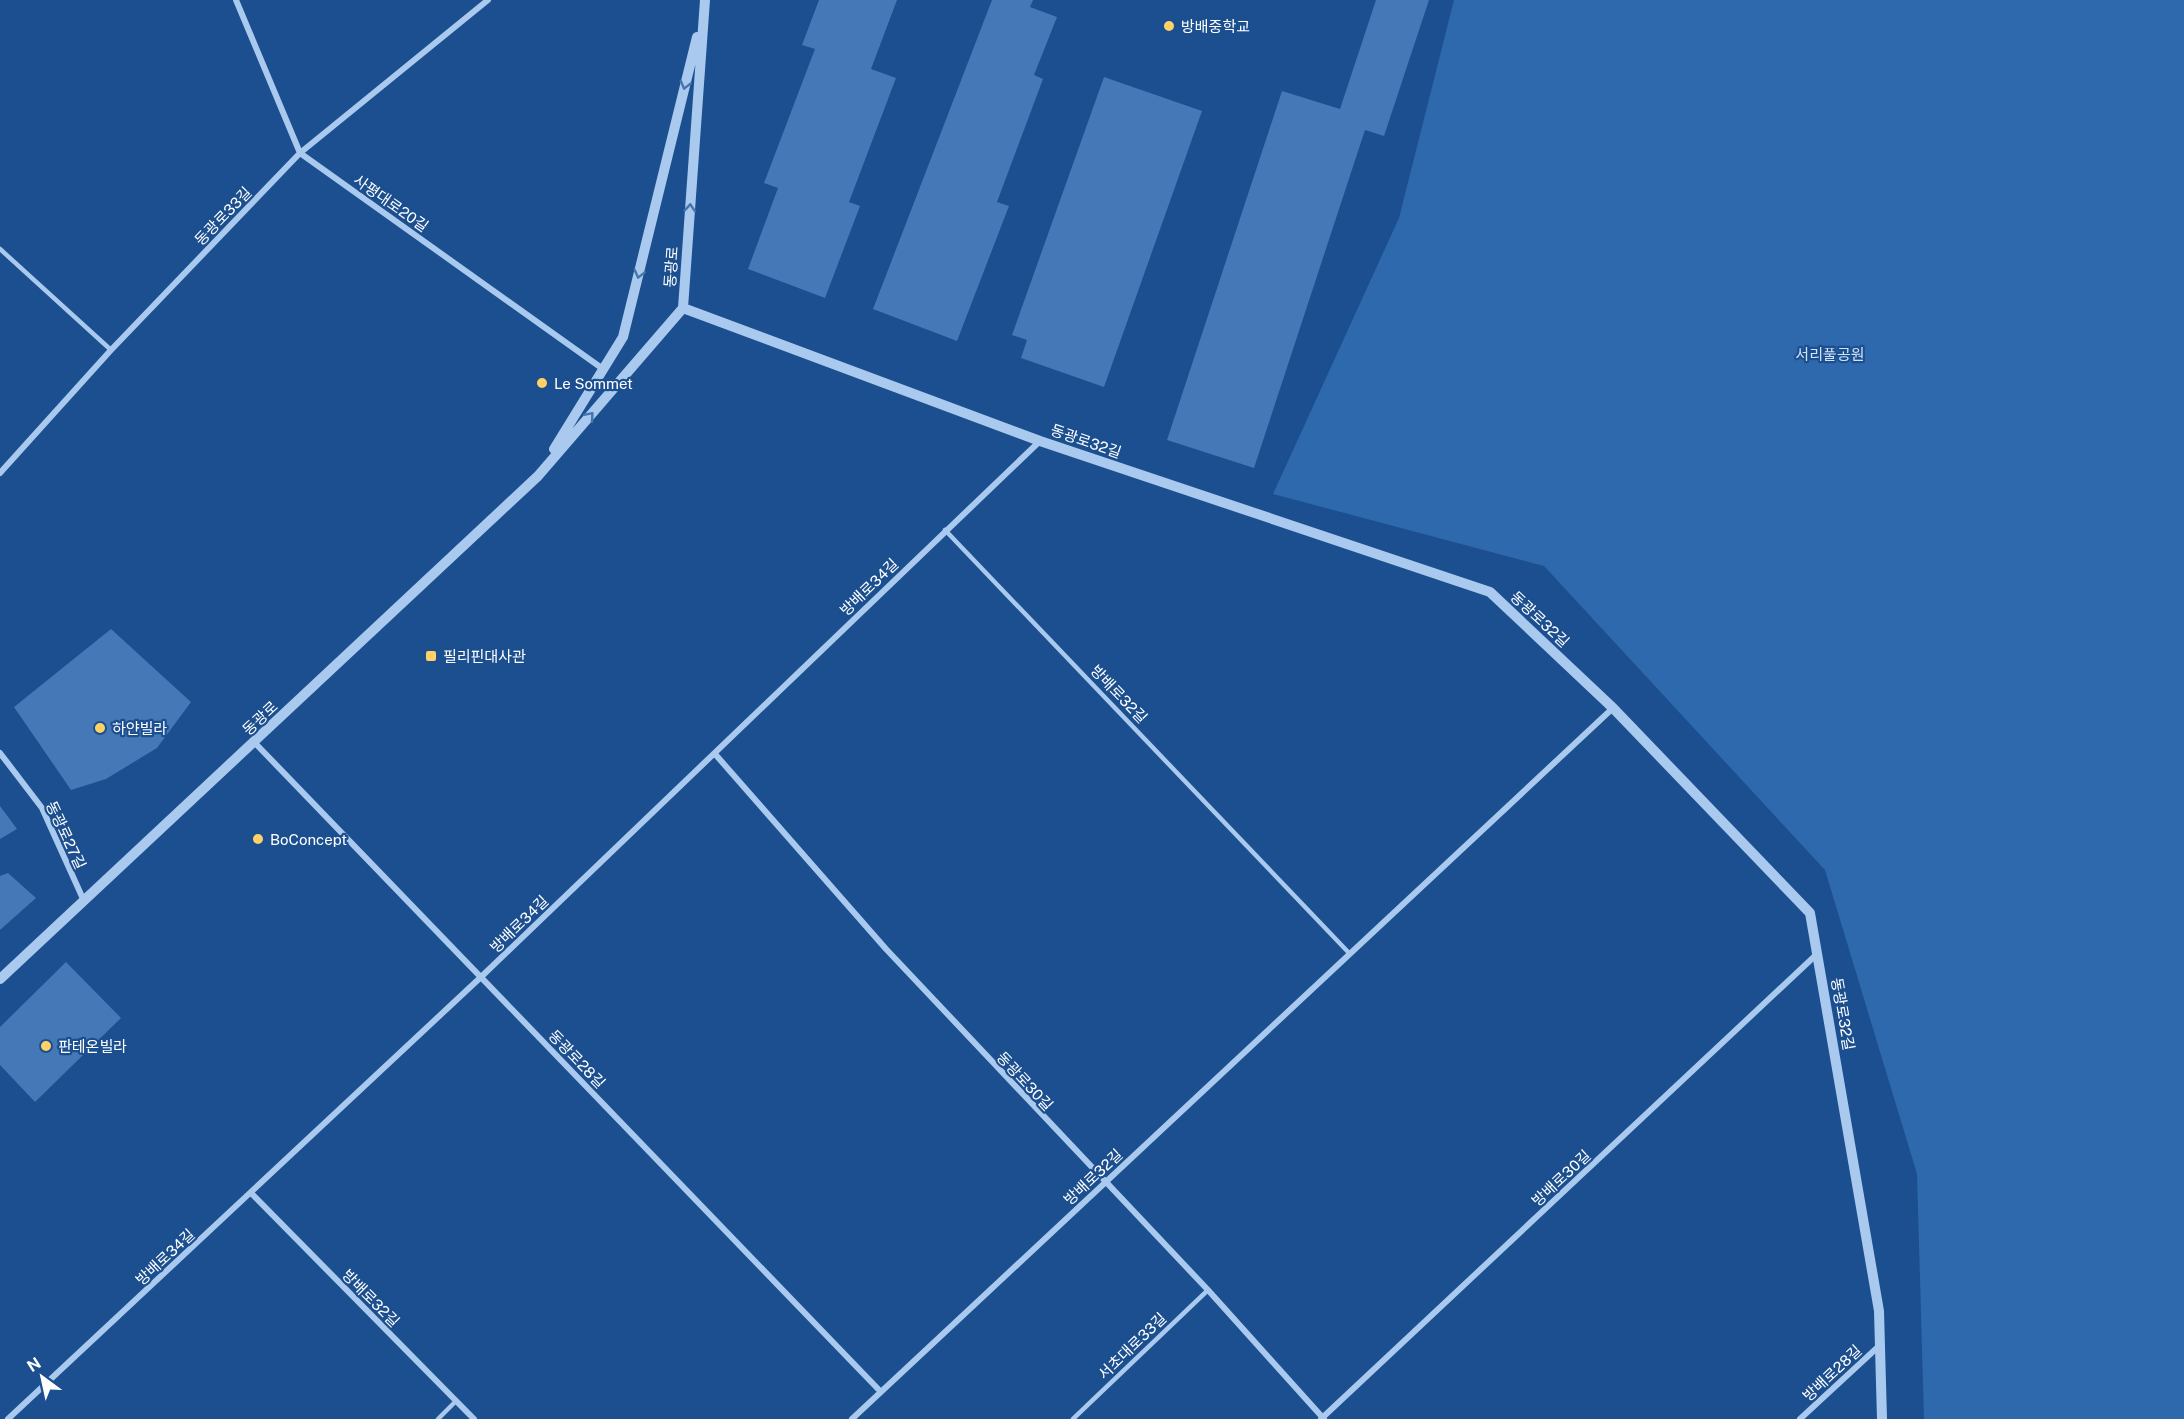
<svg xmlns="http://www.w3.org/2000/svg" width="2184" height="1419" font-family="'Public Sans','Noto Sans KR',sans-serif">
  <rect width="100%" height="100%" fill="#1b4f8f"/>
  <!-- green -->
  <path fill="#2e69ad" d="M 1454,0 L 2184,0 L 2184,1419 L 1924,1419 L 1917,1174 L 1825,870 L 1544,566 L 1273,494 L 1399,218 Z"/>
  <!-- building -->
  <path fill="#4478b7" d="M 819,0 L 897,0 L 871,69 L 896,78 L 849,202 L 860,206 L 825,298 L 748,269 L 778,188 L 764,183 L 815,49 L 802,45 Z
    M 992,0 L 1033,0 L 1030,7 L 1057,17 L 1034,75 L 1043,79 L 997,202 L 1009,206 L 957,341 L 873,309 Z
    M 1376,0 L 1429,0 L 1384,136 L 1365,130 L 1254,468 L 1167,440 L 1282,91 L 1340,109 Z
    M 1104,77 L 1202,111 L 1104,387 L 1021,358 L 1027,340 L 1012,335 Z
    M 111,629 L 191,702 L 157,748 L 106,779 L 71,790 L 14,707 Z
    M 0,806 L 17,829 L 0,839 Z
    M 8,873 L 36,898 L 0,930 L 0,876 Z
    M 66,962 L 121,1018 L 35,1102 L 0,1065 L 0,1027 Z"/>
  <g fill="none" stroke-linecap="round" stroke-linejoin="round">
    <!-- service -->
    <path stroke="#a9c9ee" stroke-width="4.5" d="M 0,249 L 111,350
      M 945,530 L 1350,954
      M 438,1419 L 456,1401
      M 1073,1419 L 1208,1290"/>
    <!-- minor -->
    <path stroke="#a9c9ee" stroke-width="6" d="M 236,0 L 300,153 L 603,369
      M 0,473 L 111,350 L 300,153 L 488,0
      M 255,743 L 881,1392
      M 0,753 L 42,808 L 84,901
      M 715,754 L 886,949 L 1208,1290 L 1324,1419
      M 251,1193 L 474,1419
      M 8,1419 L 481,977 L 1040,441
      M 852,1419 L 1613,708
      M 1321,1419 L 1817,954
      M 1800,1419 L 1879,1346"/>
    <!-- tertiary -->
    <path stroke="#a9c9ee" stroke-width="10" d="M 683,308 L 1040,441 L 1490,592 L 1613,708 L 1810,913 L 1879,1311 L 1882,1419
      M 554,449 L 623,337 L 697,37
      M 0,979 L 538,476 L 683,308 L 705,0"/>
  </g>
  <!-- one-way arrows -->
  <defs><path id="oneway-chevron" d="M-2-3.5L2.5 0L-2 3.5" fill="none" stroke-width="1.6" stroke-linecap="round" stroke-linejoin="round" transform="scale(1.5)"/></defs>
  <g stroke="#4674ac">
    <use href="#oneway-chevron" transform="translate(685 85) rotate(104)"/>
    <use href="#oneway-chevron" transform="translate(690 208) rotate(-86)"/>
    <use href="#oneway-chevron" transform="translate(639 274) rotate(104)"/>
    <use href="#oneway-chevron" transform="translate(590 416) rotate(-49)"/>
  </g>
  <!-- markers -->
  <g fill="#ffd166" stroke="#1b4f8f" stroke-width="2">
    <circle cx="1169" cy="26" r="6"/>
    <circle cx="542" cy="383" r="6"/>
    <rect x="425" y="650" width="12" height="12" rx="3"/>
    <circle cx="100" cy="728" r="6"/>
    <circle cx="258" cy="839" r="6"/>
    <circle cx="46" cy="1046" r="6"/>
  </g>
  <g text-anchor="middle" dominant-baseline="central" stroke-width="4.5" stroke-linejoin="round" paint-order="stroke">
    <!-- poi labels -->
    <g font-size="15" fill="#fff" stroke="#1b4f8f" text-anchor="start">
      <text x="1181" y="26">방배중학교</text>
      <text x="554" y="383">Le Sommet</text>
      <text x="443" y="656">필리핀대사관</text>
      <text x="112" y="728">하얀빌라</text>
      <text x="270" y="839">BoConcept</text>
      <text x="58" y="1046">판테온빌라</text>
    </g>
    <!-- street labels -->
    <g font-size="15" fill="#fff" stroke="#1b4f8f">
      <text transform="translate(391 203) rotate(35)">사평대로20길</text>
      <text transform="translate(223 216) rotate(-46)">동광로33길</text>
      <text transform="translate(671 267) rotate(-86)">동광로</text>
      <text transform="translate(1086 441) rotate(19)">동광로32길</text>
      <text transform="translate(869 587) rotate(-44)">방배로34길</text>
      <text transform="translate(1540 619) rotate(43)">동광로32길</text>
      <text transform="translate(1119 694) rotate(46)">방배로32길</text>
      <text transform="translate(260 718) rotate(-43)">동광로</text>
      <text transform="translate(66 835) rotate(65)">동광로27길</text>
      <text transform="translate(519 924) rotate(-44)">방배로34길</text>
      <text transform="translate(1843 1014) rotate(80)">동광로32길</text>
      <text transform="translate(577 1059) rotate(46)">동광로28길</text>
      <text transform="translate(1025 1081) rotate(47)">동광로30길</text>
      <text transform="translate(1093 1177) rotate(-43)">방배로32길</text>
      <text transform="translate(1561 1178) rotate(-43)">방배로30길</text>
      <text transform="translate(165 1257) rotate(-43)">방배로34길</text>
      <text transform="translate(371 1298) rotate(45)">방배로32길</text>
      <text transform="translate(1132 1346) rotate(-44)">서초대로33길</text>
      <text transform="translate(1832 1373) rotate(-43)">방배로28길</text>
    </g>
    <!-- park labels -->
    <g font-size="15" fill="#cfe3fa" stroke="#1b4f8f">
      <text x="1830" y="354">서리풀공원</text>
    </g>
  </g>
  <!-- north arrow -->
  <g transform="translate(42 1377) rotate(327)" stroke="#1b4f8f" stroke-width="4.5" paint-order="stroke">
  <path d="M0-4.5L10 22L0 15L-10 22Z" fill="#ffffff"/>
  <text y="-9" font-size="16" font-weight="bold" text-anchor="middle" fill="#ffffff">N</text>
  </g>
</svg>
